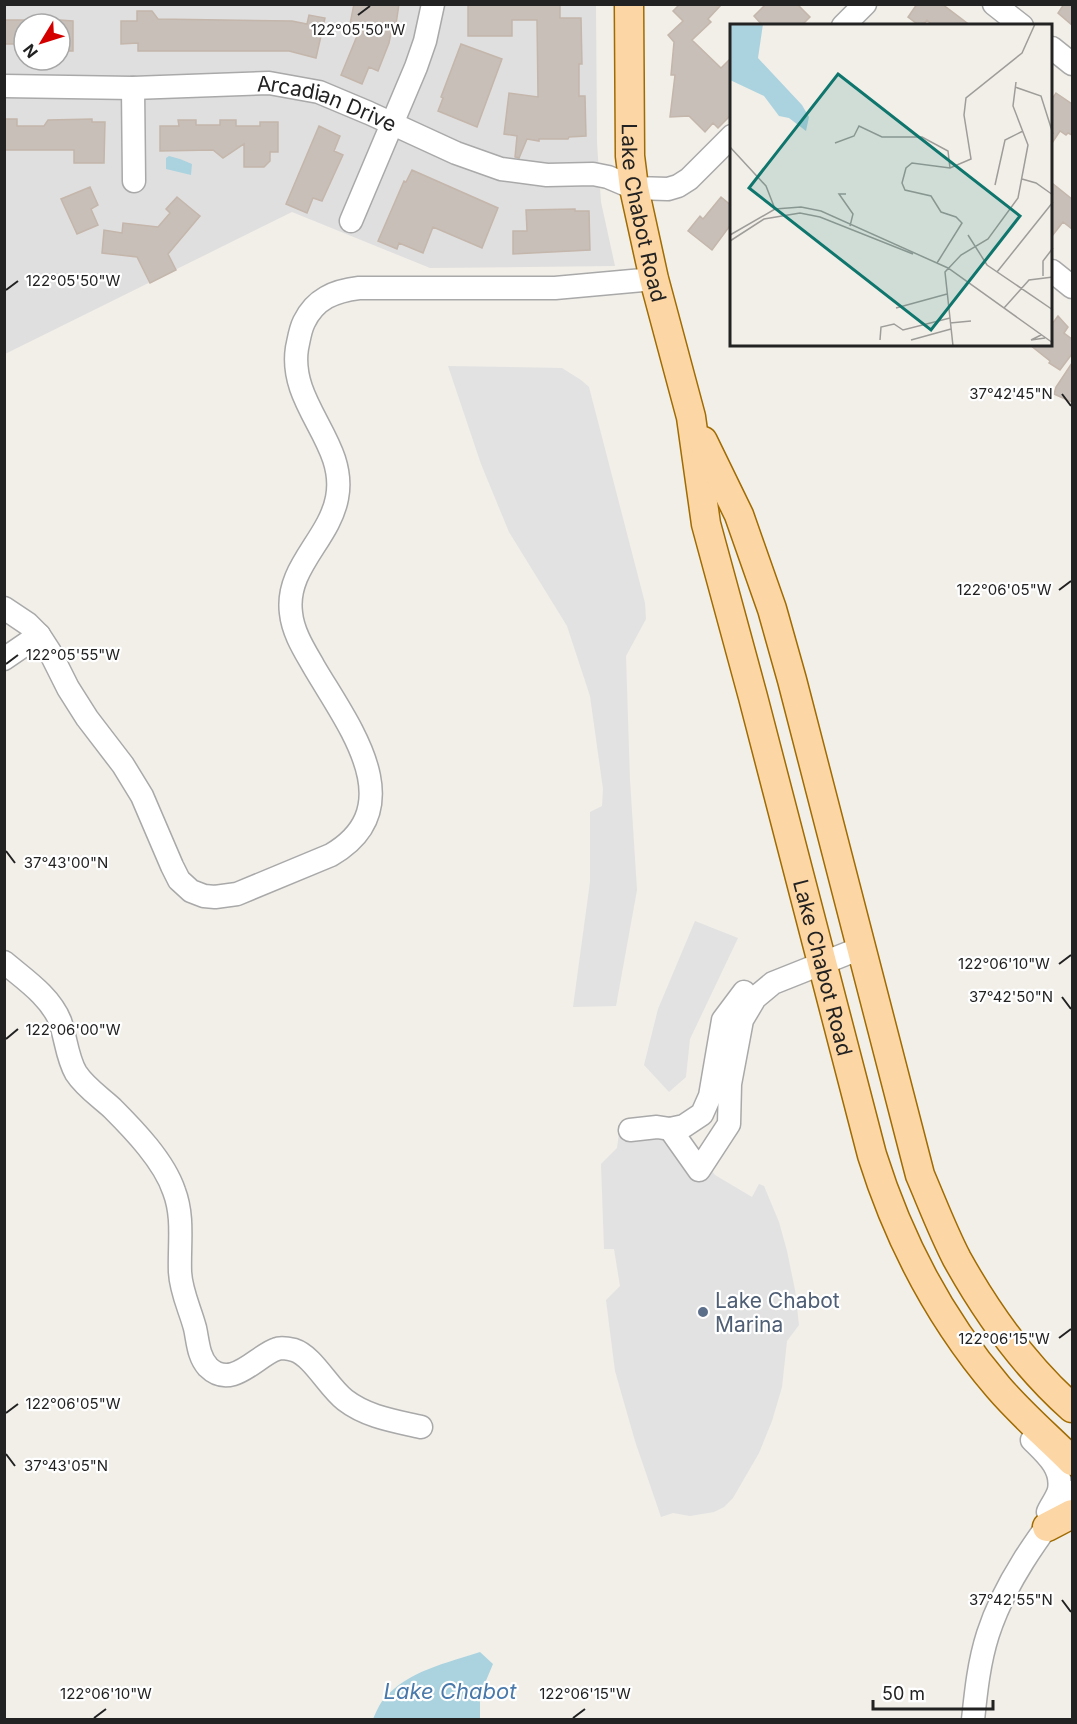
<svg xmlns="http://www.w3.org/2000/svg" width="1077" height="1724" font-family="Inter,sans-serif">
  <rect width="100%" height="100%" fill="#f2efe9"/>
  <!-- residential -->
  <path fill="#e0dfdf" fill-rule="evenodd" d="M 5,5 L 596,5 L 597,143 L 601,202 L 615,266 L 430,268 L 292,212 L 5,354 ZM 24,24 L 60,24 L 60,60 L 24,60 Z"/>
  <!-- parking -->
  <path fill="#e2e2e2" d="M 448,366 L 562,368 L 581,380 L 589,387 L 645,603 L 646,619 L 626,656 L 630,780 L 637,890 L 616,1006 L 573,1007 L 590,882 L 590,812 L 602,806 L 603,789 L 590,696 L 567,626 L 509,532 L 481,464 Z
    M 695,921 L 738,938 L 690,1039 L 686,1077 L 669,1092 L 644,1065 L 658,1009 Z
    M 680,1119 L 706,1163 L 715,1175 L 752,1197 L 759,1184 L 764,1186 L 779,1222 L 787,1251 L 795,1290 L 799,1325 L 787,1341 L 782,1387 L 772,1421 L 759,1453 L 733,1498 L 724,1507 L 714,1512 L 690,1516 L 673,1513 L 661,1517 L 635,1441 L 615,1371 L 606,1300 L 620,1286 L 614,1249 L 604,1249 L 601,1164 L 617,1148 L 620,1126 Z"/>
  <!-- water -->
  <path fill="#aad3df" d="M 169,156 L 180,159 L 192,164 L 191,175 L 166,169 L 166,158 Z
    M 480,1652 L 493,1664 L 480,1695 L 480,1719 L 373,1719 C 376,1713 379,1704 384,1699 C 407,1671 447,1663 480,1652 Z"/>
  <!-- building -->
  <path fill="#c7bfb8" stroke="#c4b6ab" stroke-width="1.5" d="M 354,4 L 399,4 L 396,24 L 393,23 L 389,43 L 378,71 L 369,67 L 362,84 L 341,75 L 359,31 L 349,29 Z
    M 468,4 L 560,4 L 560,18 L 581,18 L 582,64 L 579,64 L 579,96 L 585,96 L 586,136 L 569,137 L 568,139 L 539,139 L 539,141 L 527,139 L 519,158 L 515,157 L 517,136 L 504,134 L 509,93 L 538,97 L 537,20 L 512,20 L 512,36 L 468,36 Z
    M 680,4 L 722,4 L 708,19 L 711,22 L 692,40 L 721,68 L 732,57 L 732,114 L 718,128 L 713,123 L 705,132 L 689,116 L 670,117 L 675,75 L 671,75 L 674,42 L 668,35 L 683,21 L 673,11 Z
    M 766,4 L 797,4 L 810,17 L 801,26 L 763,26 L 754,16 Z
    M 917,4 L 942,4 L 971,26 L 933,26 L 927,20 L 922,26 L 920,26 L 908,17 Z
    M 1064,4 L 1072,4 L 1072,25 L 1058,13 Z
    M 137,11 L 152,11 L 158,19 L 292,21 L 307,24 L 309,15 L 325,18 L 316,58 L 289,51 L 138,51 L 138,43 L 121,44 L 121,21 L 137,21 Z
    M 4,20 L 24,20 L 24,44 L 4,44 Z
    M 60,20 L 73,21 L 73,51 L 60,51 Z
    M 461,44 L 502,59 L 477,127 L 438,111 L 443,98 L 441,97 Z
    M 1056,93 L 1072,104 L 1072,135 L 1068,133 L 1066,135 L 1060,131 L 1052,143 L 1052,99 Z
    M 4,119 L 17,119 L 17,126 L 44,126 L 48,120 L 92,119 L 92,122 L 105,122 L 104,163 L 74,163 L 74,150 L 4,150 Z
    M 178,120 L 196,120 L 196,125 L 220,125 L 220,120 L 236,120 L 236,126 L 260,126 L 260,122 L 278,122 L 278,152 L 270,152 L 270,161 L 264,167 L 244,167 L 244,144 L 223,158 L 213,150 L 160,151 L 160,126 L 179,126 Z
    M 319,126 L 340,136 L 334,151 L 343,155 L 322,201 L 313,198 L 307,213 L 286,204 Z
    M 412,170 L 498,208 L 482,248 L 433,227 L 423,253 L 399,243 L 397,249 L 378,241 L 404,181 L 406,182 Z
    M 1052,183 L 1072,199 L 1072,229 L 1063,222 L 1052,236 Z
    M 90,187 L 98,205 L 91,209 L 98,225 L 77,234 L 61,199 Z
    M 177,197 L 200,216 L 168,254 L 176,270 L 150,283 L 137,257 L 102,253 L 104,230 L 122,233 L 123,223 L 158,227 L 170,213 L 166,209 Z
    M 721,197 L 732,206 L 732,223 L 712,250 L 688,231 L 700,216 L 703,219 Z
    M 575,209 L 575,211 L 589,211 L 590,250 L 513,254 L 513,231 L 527,231 L 526,210 Z
    M 1058,316 L 1068,327 L 1064,333 L 1072,339 L 1072,354 L 1060,370 L 1049,363 L 1050,361 L 1030,345 L 1052,345 L 1052,324 Z
    M 1072,363 L 1072,402 L 1054,394 L 1056,387 Z"/>
  <g fill="none" stroke-linecap="round" stroke-linejoin="round">
    <!-- minor casing -->
    <g stroke="#a9a9a9" stroke-width="25">
      <g id="minor">
        <path d="M 994,4 L 1022,26"/>
        <path d="M 843,26 L 865,4"/>
        <path d="M 1052,48 L 1072,64"/>
        <path id="s1" d="M 4,86 L 133,88 L 269,83 L 319,92 L 369,113 L 456,153 L 501,169 L 547,175 L 593,174 L 608,177 L 634,188 L 668,189 L 678,186 L 689,179 L 732,136"/>
        <path d="M 133,88 L 134,181"/>
        <path d="M 351,221 L 416,67 L 425,41 L 433,4"/>
        <path d="M 1052,271 L 1072,287"/>
        <path d="M 4,608 L 28,624 L 39,635 L 50,652 L 68,688 L 87,718 L 123,765 L 142,796 L 172,866 L 179,880 L 191,891 L 204,896 L 215,897 L 237,894 L 331,855 C 413,807 348,725 314,667 C 305,651 293,633 291,613 C 285,568 329,540 337,498 C 348,443 288,405 297,348 C 299,339 300,330 304,322 C 315,299 334,291 359,288 L 555,288 L 654,279"/>
        <path d="M 4,659 L 39,635"/>
        <path d="M 4,962 C 24,979 50,996 60,1021 C 66,1038 67,1058 76,1073 C 85,1087 100,1097 112,1108 C 134,1130 164,1161 174,1191 C 184,1217 179,1244 180,1272 C 181,1292 190,1309 195,1328 C 198,1341 198,1356 208,1367 C 232,1391 257,1355 277,1349 C 281,1347 290,1349 294,1350 C 313,1356 328,1387 345,1400 C 367,1417 395,1421 421,1427"/>
        <path d="M 670,1129 L 699,1170 L 729,1124 L 730,1084 L 742,1020 L 755,998 L 773,983 L 861,948"/>
        <path d="M 630,1130 L 657,1127 L 670,1129 L 684,1126 L 702,1114 L 710,1096 L 723,1020 L 744,992"/>
        <path d="M 1032,1440 C 1046,1454 1063,1468 1059,1490 C 1057,1498 1051,1505 1048,1512"/>
        <path d="M 973,1720 C 976,1691 979,1662 988,1634 C 1005,1581 1040,1535 1072,1492"/>
      </g>
    </g>
    <!-- major casing -->
    <g stroke="#a06b00" stroke-width="31">
      <g id="major">
        <path id="s2" d="M 629,4 L 630,156 L 634,188 L 654,279 L 691,417 L 706,524 L 753,697 L 872,1155 C 899,1241 939,1318 998,1387 C 1021,1414 1047,1436 1072,1461"/>
        <path d="M 703,441 L 739,515 L 772,609 L 792,680 L 920,1175 C 932,1203 943,1232 957,1259 C 987,1313 1026,1367 1072,1408"/>
        <path d="M 1047,1527 L 1072,1514"/>
      </g>
    </g>
    <!-- minor -->
    <use href="#minor" stroke="#fff" stroke-width="22"/>
    <!-- major -->
    <use href="#major" stroke="#fcd6a4" stroke-width="28"/>
  </g>
  <!-- ticks -->
  <path fill="none" stroke="#222" stroke-width="2" d="M 358,15 L 370,6M 6,290 L 18,281M 1062,394 L 1071,406M 1059,590 L 1071,581M 6,664 L 18,655M 6,851 L 15,863M 1059,964 L 1071,955M 1062,997 L 1071,1009M 6,1039 L 18,1029M 1059,1338 L 1071,1329M 6,1413 L 18,1404M 6,1454 L 15,1466M 1062,1600 L 1071,1612M 94,1718 L 106,1709M 573,1718 L 585,1709"/>
  <!-- markers -->
  <circle fill="#5c6f8a" stroke="#fff" stroke-width="2" cx="703" cy="1312" r="6"/>
  <g text-anchor="middle" dominant-baseline="central" stroke-width="4.5" stroke-linejoin="round" paint-order="stroke">
    <!-- street labels -->
    <g font-size="21" fill="#222" stroke="#fff">
      <text stroke="none"><textPath href="#s1" startOffset="326">Arcadian Drive</textPath></text>
      <text stroke="none"><textPath href="#s2" startOffset="210">Lake Chabot Road</textPath></text>
      <text stroke="none"><textPath href="#s2" startOffset="987">Lake Chabot Road</textPath></text>
    </g>
    <!-- service labels -->
    <g font-size="21" fill="#4e5e75" stroke="#fff" text-anchor="start">
      <text x="715" y="1300">Lake Chabot<tspan x="715" dy="24">Marina</tspan></text>
    </g>
    <!-- water labels -->
    <g font-size="22" font-style="italic" fill="#4a7aab" stroke="#fff">
      <text x="450" y="1691">Lake Chabot</text>
    </g>
  </g>
  <!-- overview -->
  <g transform="translate(730 24)">
    <rect width="322" height="322" fill="#f2efe9"/>
    <path d="M 0,0 L 33,0 L 28,34 L 72,81 L 79,93 L 76,107 L 59,94 L 49,92 L 34,72 L 0,56 Z" fill="#aad3df"/>
    <path fill="none" stroke="#9f9d99" stroke-width="1.5" d="M 285,63 L 311,72 L 323,110M 105,119 L 124,112 L 129,102 L 152,113 L 192,113 L 218,127 L 220,144M 0,123 L 36,162 L 45,185M 292,155 L 306,159 L 323,171M 265,161 L 275,116 L 293,107M 116,170 L 109,170 L 123,190 L 120,202M 0,211 L 45,185 L 71,183 L 91,187 L 218,244 L 323,319M 238,211 L 257,241 L 323,286M 0,217 L 34,195 L 70,189 L 90,193 L 183,230M 207,239 L 232,199 L 226,193 L 211,188 L 201,172 L 175,166 L 172,159 L 176,144 L 182,139 L 220,144 L 241,135 L 234,91 L 236,74 L 292,29 L 305,0M 267,248 L 323,178M 313,252 L 313,237 L 323,224M 166,284 L 217,270M 274,284 L 299,256 L 323,253M 220,299 L 241,297M 311,311 L 301,316 L 315,314M 150,316 L 151,303 L 164,300 L 173,306 L 220,294M 181,316 L 221,305M 223,322 L 215,248 L 231,231 L 258,215 L 288,174 L 298,121 L 283,82 L 286,58"/>
    <path fill="#0f766e" fill-opacity="0.15" stroke="#0f766e" stroke-width="3" d="M 108,50 L 290,192 L 201,306 L 19,164 Z"/>
    <rect width="322" height="322" fill="none" stroke="#222" stroke-width="3"/>
  </g>
  <g font-size="15" text-anchor="middle" fill="#222" stroke="#fff" stroke-width="4.5" stroke-linejoin="round" paint-order="stroke">
    <text x="358" y="35">122°05'50"W</text>
    <text x="73" y="286">122°05'50"W</text>
    <text x="1011" y="399">37°42'45"N</text>
    <text x="1004" y="595">122°06'05"W</text>
    <text x="73" y="660">122°05'55"W</text>
    <text x="66" y="868">37°43'00"N</text>
    <text x="1004" y="969">122°06'10"W</text>
    <text x="1011" y="1002">37°42'50"N</text>
    <text x="73" y="1035">122°06'00"W</text>
    <text x="1004" y="1344">122°06'15"W</text>
    <text x="73" y="1409">122°06'05"W</text>
    <text x="66" y="1471">37°43'05"N</text>
    <text x="1011" y="1605">37°42'55"N</text>
    <text x="106" y="1699">122°06'10"W</text>
    <text x="585" y="1699">122°06'15"W</text>
  </g>
  <!-- border -->
  <rect width="1077" height="1724" fill="none" stroke="#222222" stroke-width="12"/>
  <!-- north arrow -->
  <g transform="translate(42 42) rotate(232)"><circle r="28" fill="#ffffff" stroke="#a7a7a7" stroke-width="1.5"/>
  <path d="M0-4.5L10 22L0 15L-10 22Z" fill="#d40000"/>
  <text y="-9" font-size="16" font-weight="bold" text-anchor="middle" fill="#222222">N</text>
  </g>
  <!-- scale -->
  <path d="M873 1700v9h120v-9" fill="none" stroke="#222222" stroke-width="3"/>
  <text x="882" y="1700" font-size="18" fill="#222222" stroke="#ffffff" stroke-width="4.5" paint-order="stroke">50 m</text>
</svg>
